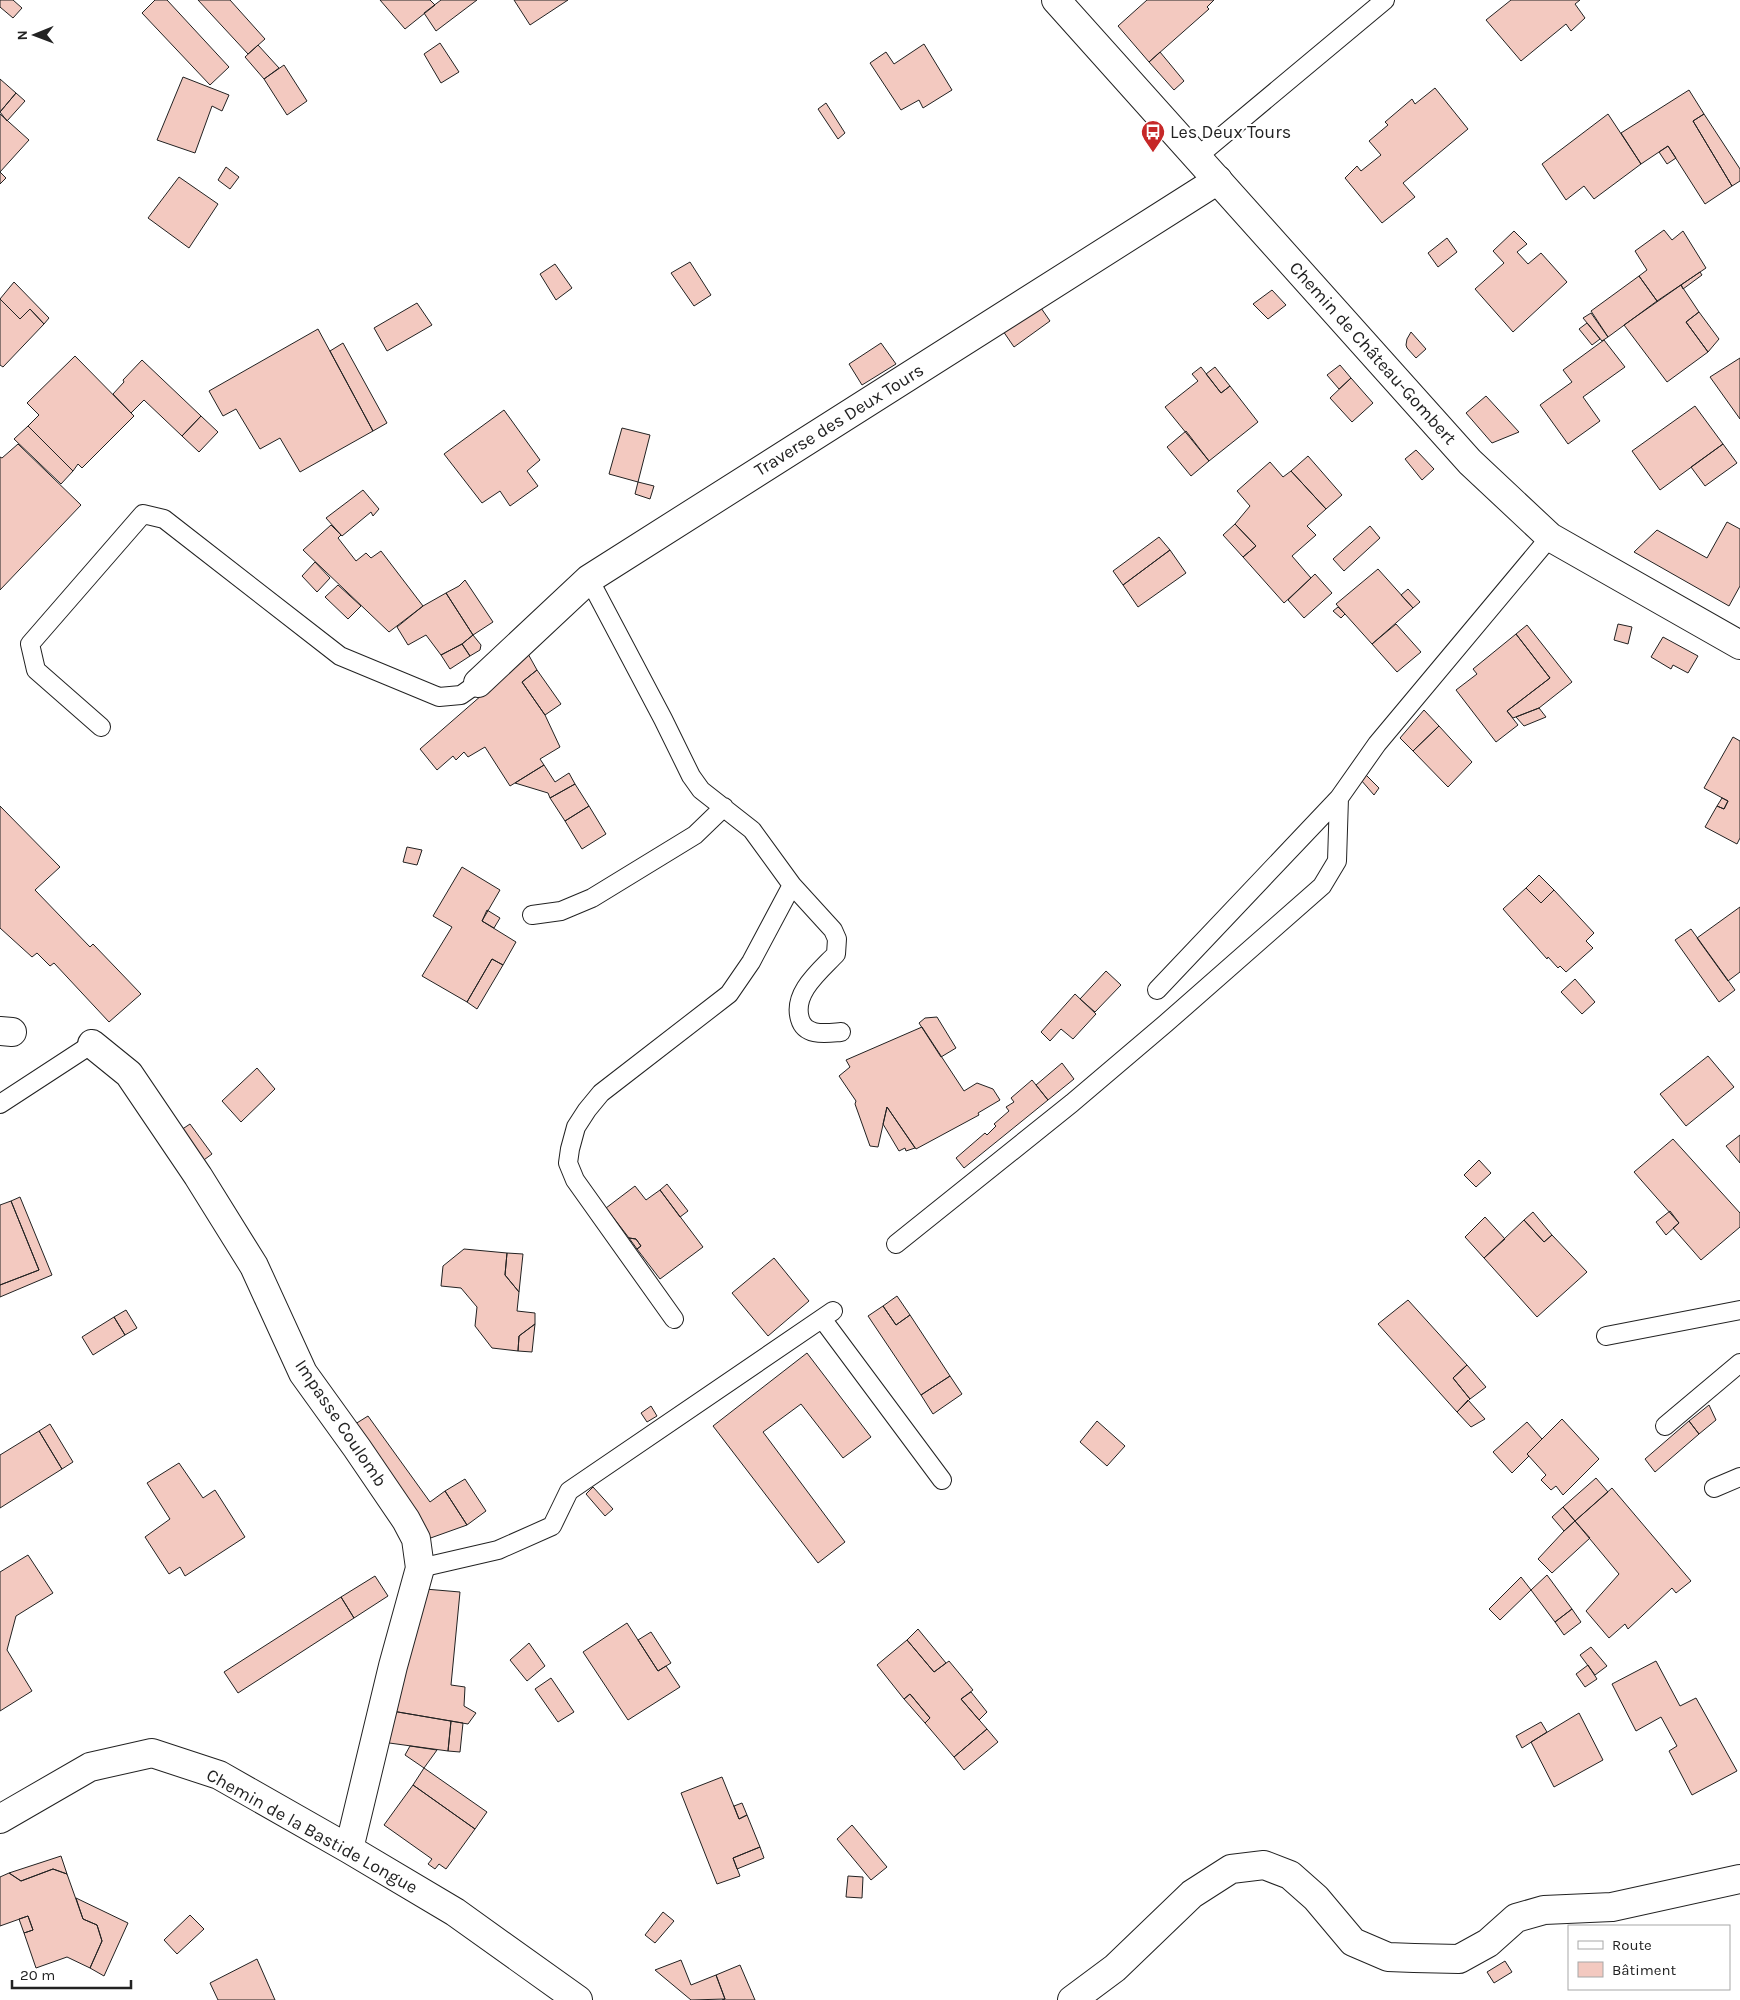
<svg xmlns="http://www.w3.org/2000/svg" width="1740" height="2000" font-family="Karla,sans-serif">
  <rect width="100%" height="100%" fill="#fff"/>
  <!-- building -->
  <path fill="#f3c9c0" stroke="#222" d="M 0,0 L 13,0 L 22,8 L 13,18 L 0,7 Z
    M 155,0 L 167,0 L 229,67 L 210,85 L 142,13 Z
    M 198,0 L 230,0 L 265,39 L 248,54 Z
    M 380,0 L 430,0 L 435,5 L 405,29 Z
    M 441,0 L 477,0 L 436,31 L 424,13 Z
    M 514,0 L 568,0 L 530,25 Z
    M 1147,0 L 1214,0 L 1207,7 L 1209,9 L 1149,62 L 1118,26 Z
    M 1511,0 L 1580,0 L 1575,4 L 1585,18 L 1571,31 L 1566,24 L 1521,61 L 1486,20 Z
    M 440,43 L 459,72 L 441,83 L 424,54 Z
    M 924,44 L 952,90 L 923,108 L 919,100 L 901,110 L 870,63 L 886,52 L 894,64 Z
    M 258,45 L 279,68 L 264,79 L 245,57 Z
    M 1160,52 L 1184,81 L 1174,90 L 1149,62 Z
    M 284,65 L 307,101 L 287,115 L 264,79 Z
    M 183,77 L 229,95 L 222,111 L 212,106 L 195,153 L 157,140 Z
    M 0,79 L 16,93 L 0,112 Z
    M 1435,88 L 1468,129 L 1403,183 L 1415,197 L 1382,223 L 1345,178 L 1357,166 L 1361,171 L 1381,155 L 1369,141 L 1388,125 L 1385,122 L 1412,99 L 1415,104 Z
    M 1689,90 L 1704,114 L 1693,121 L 1732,186 L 1705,204 L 1668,146 L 1641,164 L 1621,133 Z
    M 16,93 L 25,101 L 7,121 L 0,112 Z
    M 826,103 L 845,133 L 838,139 L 818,109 Z
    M 0,114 L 29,140 L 0,172 L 6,178 L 0,184 Z
    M 1608,114 L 1641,164 L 1594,199 L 1584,186 L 1566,200 L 1542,164 Z
    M 1704,114 L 1740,169 L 1740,181 L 1732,186 L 1693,121 Z
    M 1668,146 L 1676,158 L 1667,164 L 1659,152 Z
    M 226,167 L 239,177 L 230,189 L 218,180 Z
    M 179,177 L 218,204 L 189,248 L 148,218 Z
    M 1664,230 L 1672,240 L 1683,231 L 1706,268 L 1657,301 L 1639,276 L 1647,270 L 1635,251 Z
    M 1514,231 L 1527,244 L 1517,252 L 1528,264 L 1541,253 L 1567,282 L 1513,332 L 1475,289 L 1504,263 L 1493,251 Z
    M 1447,238 L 1457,252 L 1438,267 L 1428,253 Z
    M 690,262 L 711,295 L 694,306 L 671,273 Z
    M 555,264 L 572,288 L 556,300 L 540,274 Z
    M 1700,272 L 1702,275 L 1683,289 L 1681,285 Z
    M 1639,276 L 1657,301 L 1608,337 L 1591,311 Z
    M 14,282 L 49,318 L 44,324 L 30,309 L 20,319 L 0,299 Z
    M 1681,285 L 1699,312 L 1686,322 L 1708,352 L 1667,382 L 1624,325 Z
    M 1272,290 L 1286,305 L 1268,319 L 1253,304 Z
    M 0,299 L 20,319 L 30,309 L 44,324 L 3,367 L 0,365 Z
    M 417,303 L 432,325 L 387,351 L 374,328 Z
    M 1041,308 L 1050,321 L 1014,347 L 1003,331 Z
    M 1699,312 L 1719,339 L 1708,352 L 1686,322 Z
    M 1591,313 L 1608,337 L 1602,341 L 1583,318 Z
    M 1587,323 L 1600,339 L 1592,345 L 1579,329 Z
    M 318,329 L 373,431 L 300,472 L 280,438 L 260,449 L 236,409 L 223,416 L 209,391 Z
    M 1411,332 L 1426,349 L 1416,358 L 1407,348 L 1406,345 L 1407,339 Z
    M 1604,340 L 1625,367 L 1583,397 L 1600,421 L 1568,444 L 1540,405 L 1572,382 L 1563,370 Z
    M 343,343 L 387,423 L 373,431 L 330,351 Z
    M 881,343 L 896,364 L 862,385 L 849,364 Z
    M 75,356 L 134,416 L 82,468 L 78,464 L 73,471 L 28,426 L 39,415 L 27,403 Z
    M 1740,358 L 1740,419 L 1710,377 Z
    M 142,360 L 201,416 L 182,436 L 144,400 L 131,413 L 113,394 L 124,382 L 123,380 Z
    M 1340,365 L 1351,378 L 1339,389 L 1327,375 Z
    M 1201,367 L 1221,393 L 1230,386 L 1258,422 L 1209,461 L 1165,407 L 1198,381 L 1192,374 Z
    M 1215,367 L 1230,386 L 1221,393 L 1206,374 Z
    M 1351,378 L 1373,403 L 1352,422 L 1330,398 Z
    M 1486,396 L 1519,432 L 1492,443 L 1466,413 Z
    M 1695,406 L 1723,444 L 1660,490 L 1632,451 Z
    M 504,410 L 540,460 L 527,471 L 538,486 L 510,506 L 500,491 L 482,503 L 444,454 Z
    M 201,416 L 218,432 L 199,452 L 182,436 Z
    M 28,426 L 73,471 L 61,484 L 14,439 Z
    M 622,428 L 650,435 L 638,482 L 609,474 Z
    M 1186,431 L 1209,461 L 1191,476 L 1167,447 Z
    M 18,444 L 81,505 L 0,590 L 0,457 L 2,458 Z
    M 1723,444 L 1737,463 L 1705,486 L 1691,467 Z
    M 1416,450 L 1434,469 L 1422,480 L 1405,459 Z
    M 1308,456 L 1342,495 L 1326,509 L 1291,471 Z
    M 1270,462 L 1283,477 L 1291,471 L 1326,509 L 1307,526 L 1316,535 L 1292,556 L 1311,578 L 1284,603 L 1243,557 L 1256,546 L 1235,524 L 1250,506 L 1237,491 Z
    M 638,482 L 654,486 L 650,499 L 635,494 Z
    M 363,490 L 379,509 L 373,516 L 371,512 L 342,536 L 326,518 Z
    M 1727,522 L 1740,529 L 1740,586 L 1729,606 L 1634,552 L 1657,530 L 1707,558 Z
    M 1235,524 L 1256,546 L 1243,557 L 1223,535 Z
    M 331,525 L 341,535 L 338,538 L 356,561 L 366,553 L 371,558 L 381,551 L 423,606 L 389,632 L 303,550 Z
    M 1370,526 L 1380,538 L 1344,571 L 1333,559 Z
    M 1159,537 L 1170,550 L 1123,585 L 1113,571 Z
    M 1170,550 L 1186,573 L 1138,607 L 1123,585 Z
    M 315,562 L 330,578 L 317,592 L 302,576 Z
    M 1378,569 L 1413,608 L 1372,644 L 1336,604 Z
    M 1315,574 L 1332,593 L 1304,618 L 1288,600 Z
    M 465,580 L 493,622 L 473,635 L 446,593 L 459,586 Z
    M 338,585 L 361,606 L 348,619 L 325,597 Z
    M 1408,589 L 1420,602 L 1413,608 L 1401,595 Z
    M 446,593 L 473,635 L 462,644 L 441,655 L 426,635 L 408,645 L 397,627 L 423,606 Z
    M 1338,607 L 1345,614 L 1341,618 L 1333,611 Z
    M 1396,624 L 1421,652 L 1397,672 L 1372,644 Z
    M 1618,624 L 1632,627 L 1628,644 L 1614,640 Z
    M 1527,625 L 1572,682 L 1539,708 L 1513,718 L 1507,711 L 1550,678 L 1516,634 Z
    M 1516,634 L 1550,678 L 1507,711 L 1518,725 L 1496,742 L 1456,690 L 1477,674 L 1473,669 Z
    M 473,635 L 481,645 L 480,650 L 470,656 L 462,644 Z
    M 1663,637 L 1698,656 L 1688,673 L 1673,665 L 1671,669 L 1651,657 Z
    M 462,644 L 470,656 L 450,669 L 441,655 Z
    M 527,652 L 537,670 L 522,682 L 545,715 L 560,747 L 540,759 L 544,765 L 510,786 L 485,747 L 468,757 L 464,752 L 456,760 L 453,756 L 437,770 L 420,749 L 482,695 Z
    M 537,670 L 561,704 L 545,715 L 522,682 Z
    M 1539,708 L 1546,717 L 1524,726 L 1516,717 Z
    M 1424,710 L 1439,726 L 1413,751 L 1400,738 Z
    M 1439,726 L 1472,762 L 1448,787 L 1413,751 Z
    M 1733,737 L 1740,741 L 1740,838 L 1737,844 L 1705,827 L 1717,806 L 1724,809 L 1728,801 L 1704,788 Z
    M 544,765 L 555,782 L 569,773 L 575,784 L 550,798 L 548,793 L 515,783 Z
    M 1365,774 L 1379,788 L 1374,795 L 1361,780 Z
    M 575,784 L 589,806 L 565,821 L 550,798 Z
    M 1722,798 L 1728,801 L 1724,809 L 1717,806 Z
    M 0,806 L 60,867 L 35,890 L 90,947 L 93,944 L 141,994 L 109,1022 L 54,963 L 50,966 L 37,953 L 32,957 L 0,928 Z
    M 589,806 L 606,834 L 582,849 L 565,821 Z
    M 407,847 L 422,850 L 417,865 L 403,862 Z
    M 462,867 L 500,890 L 482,921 L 516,942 L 503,965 L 492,959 L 467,1002 L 422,976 L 452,927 L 433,916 Z
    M 1539,875 L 1554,890 L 1541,903 L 1526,888 Z
    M 1526,888 L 1541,903 L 1554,890 L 1594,933 L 1586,941 L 1593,948 L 1566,972 L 1560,966 L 1558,968 L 1548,957 L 1547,959 L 1503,909 Z
    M 1740,907 L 1740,972 L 1728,981 L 1697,938 Z
    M 487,910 L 500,918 L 494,928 L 482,921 Z
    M 1691,929 L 1735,990 L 1719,1002 L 1675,940 Z
    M 492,959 L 503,965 L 477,1009 L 467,1002 Z
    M 1106,971 L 1121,985 L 1095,1012 L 1080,999 Z
    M 1575,979 L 1595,1002 L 1582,1014 L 1561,992 Z
    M 1075,994 L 1096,1014 L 1073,1039 L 1061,1029 L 1050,1041 L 1041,1032 Z
    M 937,1017 L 956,1048 L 941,1057 L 919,1023 L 925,1018 Z
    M 922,1027 L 964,1091 L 977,1083 L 993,1089 L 1000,1100 L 978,1113 L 979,1115 L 916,1149 L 887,1107 L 878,1147 L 870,1146 L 855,1104 L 856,1101 L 839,1076 L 850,1067 L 846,1060 Z
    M 1708,1056 L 1734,1087 L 1686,1126 L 1660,1094 Z
    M 1062,1063 L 1074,1079 L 1048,1100 L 1036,1085 Z
    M 257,1068 L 275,1089 L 241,1122 L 222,1101 Z
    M 1032,1080 L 1048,1100 L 964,1168 L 956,1158 L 985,1133 L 987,1135 L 996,1126 L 994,1124 L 1009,1111 L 1006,1107 L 1014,1102 L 1011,1098 Z
    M 887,1107 L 915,1148 L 906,1151 L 905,1148 L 899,1151 L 883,1124 Z
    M 190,1124 L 212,1154 L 197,1165 L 175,1134 Z
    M 1740,1135 L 1740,1163 L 1726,1146 Z
    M 1673,1139 L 1740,1213 L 1740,1227 L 1701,1260 L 1673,1228 L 1679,1223 L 1634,1172 Z
    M 1479,1160 L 1491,1173 L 1476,1187 L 1464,1175 Z
    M 667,1184 L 688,1211 L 680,1217 L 660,1190 Z
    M 635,1186 L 646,1200 L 660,1190 L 703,1247 L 660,1279 L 637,1249 L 641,1246 L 636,1239 L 629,1238 L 606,1208 Z
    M 20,1197 L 52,1275 L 0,1297 L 0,1285 L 39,1270 L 11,1201 Z
    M 11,1201 L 39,1270 L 0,1285 L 0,1205 Z
    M 1670,1211 L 1679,1223 L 1666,1235 L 1656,1222 Z
    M 1533,1212 L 1552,1235 L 1544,1242 L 1524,1220 Z
    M 1485,1217 L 1505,1239 L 1484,1258 L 1465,1237 Z
    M 1524,1220 L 1544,1242 L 1552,1235 L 1587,1272 L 1537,1317 L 1484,1258 Z
    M 629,1238 L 636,1239 L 641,1246 L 637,1249 Z
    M 464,1249 L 507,1253 L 505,1275 L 519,1292 L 517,1311 L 535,1313 L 535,1324 L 519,1336 L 518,1351 L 492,1348 L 475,1326 L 477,1307 L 461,1288 L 441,1286 L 443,1266 Z
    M 507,1253 L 523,1254 L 519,1292 L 505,1275 Z
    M 774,1258 L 809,1301 L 768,1336 L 732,1293 Z
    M 897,1296 L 910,1315 L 896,1325 L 883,1306 Z
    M 1408,1300 L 1467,1365 L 1453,1378 L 1470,1399 L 1457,1412 L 1378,1324 Z
    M 883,1306 L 896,1325 L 910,1315 L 950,1376 L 921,1395 L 868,1316 Z
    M 126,1310 L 137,1328 L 125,1335 L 114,1317 Z
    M 114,1317 L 125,1335 L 93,1355 L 82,1337 Z
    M 535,1324 L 532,1352 L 518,1351 L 519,1336 Z
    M 807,1353 L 871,1437 L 843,1458 L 801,1404 L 763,1432 L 845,1542 L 818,1563 L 713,1426 Z
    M 1467,1365 L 1486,1387 L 1470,1399 L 1453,1378 Z
    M 950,1376 L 962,1394 L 933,1414 L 921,1395 Z
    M 1468,1400 L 1485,1419 L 1471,1427 L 1457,1412 Z
    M 1709,1405 L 1716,1420 L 1699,1434 L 1689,1421 Z
    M 651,1406 L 657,1416 L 647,1422 L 641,1413 Z
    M 368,1416 L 430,1502 L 445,1491 L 467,1525 L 425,1540 L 352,1426 Z
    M 1562,1419 L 1599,1459 L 1563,1495 L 1556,1486 L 1551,1490 L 1541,1480 L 1546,1475 L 1527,1454 Z
    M 1097,1421 L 1125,1446 L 1107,1466 L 1080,1442 Z
    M 1689,1421 L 1699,1434 L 1655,1472 L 1645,1459 Z
    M 1527,1422 L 1542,1439 L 1527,1454 L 1529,1456 L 1512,1473 L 1493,1452 Z
    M 50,1424 L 73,1462 L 62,1469 L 39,1431 Z
    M 39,1431 L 62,1469 L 0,1508 L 0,1455 Z
    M 179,1463 L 203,1498 L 215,1490 L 245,1537 L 185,1576 L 180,1567 L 169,1574 L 145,1537 L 170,1519 L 147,1483 Z
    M 1596,1478 L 1608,1492 L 1575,1521 L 1563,1507 Z
    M 465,1479 L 486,1511 L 467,1525 L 445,1491 Z
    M 593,1487 L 613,1509 L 605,1516 L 586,1494 Z
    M 1612,1488 L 1691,1581 L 1676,1593 L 1672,1588 L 1628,1629 L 1625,1624 L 1609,1638 L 1586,1611 L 1619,1574 L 1575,1521 Z
    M 1563,1507 L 1575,1521 L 1564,1531 L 1552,1517 Z
    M 1575,1521 L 1590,1538 L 1552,1573 L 1538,1559 L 1564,1531 Z
    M 28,1555 L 53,1593 L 16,1616 L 7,1650 L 32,1691 L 0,1711 L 0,1572 Z
    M 1547,1575 L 1572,1609 L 1555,1622 L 1531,1590 Z
    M 375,1576 L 388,1596 L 354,1618 L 341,1597 Z
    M 1521,1577 L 1531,1590 L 1500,1620 L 1489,1609 Z
    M 425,1589 L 460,1592 L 451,1685 L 465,1687 L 464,1706 L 476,1713 L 468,1724 L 392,1711 Z
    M 341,1597 L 354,1618 L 238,1693 L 224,1672 Z
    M 1572,1609 L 1581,1622 L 1564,1635 L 1555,1622 Z
    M 627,1623 L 658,1671 L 666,1666 L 680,1687 L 628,1720 L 583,1652 Z
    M 918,1629 L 946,1663 L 934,1672 L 907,1640 Z
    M 651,1632 L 671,1663 L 658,1671 L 638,1640 Z
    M 907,1640 L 934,1672 L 949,1661 L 973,1690 L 961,1699 L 987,1729 L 954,1757 L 925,1723 L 930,1718 L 910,1694 L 904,1699 L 877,1665 Z
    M 529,1643 L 545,1666 L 527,1681 L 510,1660 Z
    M 1591,1647 L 1607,1666 L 1595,1675 L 1580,1655 Z
    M 1656,1661 L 1680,1706 L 1696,1698 L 1737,1771 L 1692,1795 L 1669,1751 L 1677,1746 L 1661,1717 L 1636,1731 L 1612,1684 Z
    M 1588,1665 L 1597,1679 L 1585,1687 L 1576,1674 Z
    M 551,1678 L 574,1712 L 558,1722 L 535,1689 Z
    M 971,1692 L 987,1712 L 979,1720 L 961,1699 Z
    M 910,1694 L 930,1718 L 925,1723 L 904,1699 Z
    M 392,1711 L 451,1721 L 448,1751 L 382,1742 Z
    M 1579,1713 L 1603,1760 L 1554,1787 L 1531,1742 Z
    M 451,1721 L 463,1723 L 460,1752 L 448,1751 Z
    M 1541,1722 L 1547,1732 L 1522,1748 L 1516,1736 Z
    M 987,1729 L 998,1742 L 964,1770 L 954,1757 Z
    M 410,1746 L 437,1750 L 424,1768 L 405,1755 Z
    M 424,1768 L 487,1812 L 475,1829 L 413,1785 Z
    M 722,1777 L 739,1819 L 747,1815 L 760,1847 L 733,1858 L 740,1876 L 717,1884 L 681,1793 Z
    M 413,1785 L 475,1829 L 446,1869 L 439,1864 L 435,1869 L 428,1864 L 432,1859 L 384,1825 Z
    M 742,1803 L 747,1815 L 739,1819 L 734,1806 Z
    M 852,1825 L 887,1867 L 871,1880 L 837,1839 Z
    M 760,1847 L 764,1858 L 737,1869 L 733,1858 Z
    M 61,1856 L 67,1874 L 53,1869 L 21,1881 L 9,1873 Z
    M 53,1869 L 67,1874 L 83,1919 L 97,1925 L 102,1941 L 90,1968 L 67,1957 L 36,1968 L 24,1933 L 33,1930 L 28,1916 L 0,1926 L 0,1877 L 9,1873 L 21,1881 Z
    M 848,1876 L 863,1877 L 862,1898 L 846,1897 Z
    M 76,1898 L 128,1923 L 104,1976 L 90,1968 L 102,1941 L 97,1925 L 83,1919 Z
    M 663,1912 L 674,1921 L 655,1943 L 645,1935 Z
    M 190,1915 L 204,1929 L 177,1954 L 164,1940 Z
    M 28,1916 L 33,1930 L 24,1933 L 19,1919 Z
    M 257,1959 L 275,2000 L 218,2000 L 210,1983 Z
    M 681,1960 L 691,1985 L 716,1975 L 725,1999 L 691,2000 L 655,1970 Z
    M 1505,1961 L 1512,1972 L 1494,1983 L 1487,1972 Z
    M 740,1965 L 755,2000 L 722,2000 L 725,1999 L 716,1975 Z"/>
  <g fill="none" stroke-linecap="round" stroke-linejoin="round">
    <!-- service casing -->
    <g stroke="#222" stroke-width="20">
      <path id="service" d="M 1197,157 L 1385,0
        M 589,579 L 663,719 L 691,776 L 701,790 L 752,830 L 792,885 L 833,930 L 837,939 L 836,954 C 820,971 792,993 800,1019 C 805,1037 827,1033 841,1032
        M 101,727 L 36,670 L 30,644 L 143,514 L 164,519 L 340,656 L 439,697 L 461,695 L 478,683
        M 532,915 L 561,911 L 592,898 L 695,835 L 724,807
        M 1157,990 L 1339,798
        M 0,1104 L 92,1044
        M 896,1244 L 1072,1103 L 1165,1024 L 1322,886 L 1337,861 L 1339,798 L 1377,744 L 1550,537
        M 674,1319 L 575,1180 L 568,1163 L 570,1149 L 576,1127 L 587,1110 L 601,1093 L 729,994 L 751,962 L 792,885
        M 823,1320 L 942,1480
        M 1606,1336 L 1740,1310
        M 1665,1426 L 1740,1363
        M 1714,1488 L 1740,1477
        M 420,1568 L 498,1550 L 552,1526 L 569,1491 L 833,1311"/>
    </g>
    <!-- minor casing -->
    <g stroke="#222" stroke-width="30">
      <path id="minor" d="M 478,683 L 589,579 L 1218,180
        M 0,1031 L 12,1032
        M 92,1044 L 129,1074 L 198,1176 L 254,1266 L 303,1373 L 357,1448 L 406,1520 L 416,1539 L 420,1568 L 393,1666 L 349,1849
        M 0,1819 L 90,1767 L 152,1753 L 219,1775 L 349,1849 L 455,1912 L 578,2000
        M 1072,2000 L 1115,1968 L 1192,1894 L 1231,1869 L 1264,1865 L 1290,1875 L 1316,1898 L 1353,1942 L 1388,1957 L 1414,1958 L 1459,1959 L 1488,1943 L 1516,1918 L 1544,1910 L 1612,1907 L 1740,1879"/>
    </g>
    <!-- tertiary casing -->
    <g stroke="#222" stroke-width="30">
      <path id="tertiary" d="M 1056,0 L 1470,462 L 1550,537 L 1740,645"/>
    </g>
    <!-- service -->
    <use href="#service" stroke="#fff" stroke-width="18"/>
    <!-- minor -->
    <use href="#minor" stroke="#fff" stroke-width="28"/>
    <!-- tertiary -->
    <use href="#tertiary" stroke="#fff" stroke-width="28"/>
  </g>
  <!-- icons -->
  <defs>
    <g id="bus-pin" transform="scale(1.25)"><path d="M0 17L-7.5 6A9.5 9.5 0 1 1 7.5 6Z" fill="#c62828" stroke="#fff"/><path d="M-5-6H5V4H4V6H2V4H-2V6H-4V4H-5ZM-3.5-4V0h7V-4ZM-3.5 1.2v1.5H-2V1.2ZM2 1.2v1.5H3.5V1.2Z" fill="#fff"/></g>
  </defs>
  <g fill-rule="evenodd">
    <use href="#bus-pin" x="1153" y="132"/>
  </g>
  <g text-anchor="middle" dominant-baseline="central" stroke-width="4" stroke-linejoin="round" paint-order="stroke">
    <!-- poi labels -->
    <g font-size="18" fill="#222" stroke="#fff" text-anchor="start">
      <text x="1170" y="132">Les Deux Tours</text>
    </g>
    <!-- street labels -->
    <g font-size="18" fill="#222" stroke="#fff">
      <text transform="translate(1373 353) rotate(48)">Chemin de Château-Gombert</text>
      <text transform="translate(839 420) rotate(-32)">Traverse des Deux Tours</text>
      <text transform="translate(341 1423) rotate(56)">Impasse Coulomb</text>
      <text transform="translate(312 1831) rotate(29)">Chemin de la Bastide Longue</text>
    </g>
  </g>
  <!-- legend -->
  <rect x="1568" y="1925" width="162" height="65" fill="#ffffff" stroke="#a7a7a7"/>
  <rect x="1578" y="1941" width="25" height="8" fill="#ffffff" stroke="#a7a7a7"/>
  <text x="1612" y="1950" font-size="15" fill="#222222">Route</text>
  <rect x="1578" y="1962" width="25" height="15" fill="#f3c9c0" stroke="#a7a7a7"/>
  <text x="1612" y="1975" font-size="15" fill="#222222">Bâtiment</text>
  <!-- north arrow -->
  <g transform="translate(35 35) rotate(269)" stroke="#ffffff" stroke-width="4" paint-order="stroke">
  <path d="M0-4L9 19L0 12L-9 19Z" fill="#222222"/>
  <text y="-8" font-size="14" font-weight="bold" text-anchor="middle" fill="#222222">N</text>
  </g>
  <!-- scale -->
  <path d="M12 1980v8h119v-8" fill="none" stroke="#222222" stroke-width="2.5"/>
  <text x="20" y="1980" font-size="15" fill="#222222" stroke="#ffffff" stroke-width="4" paint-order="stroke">20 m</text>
</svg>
